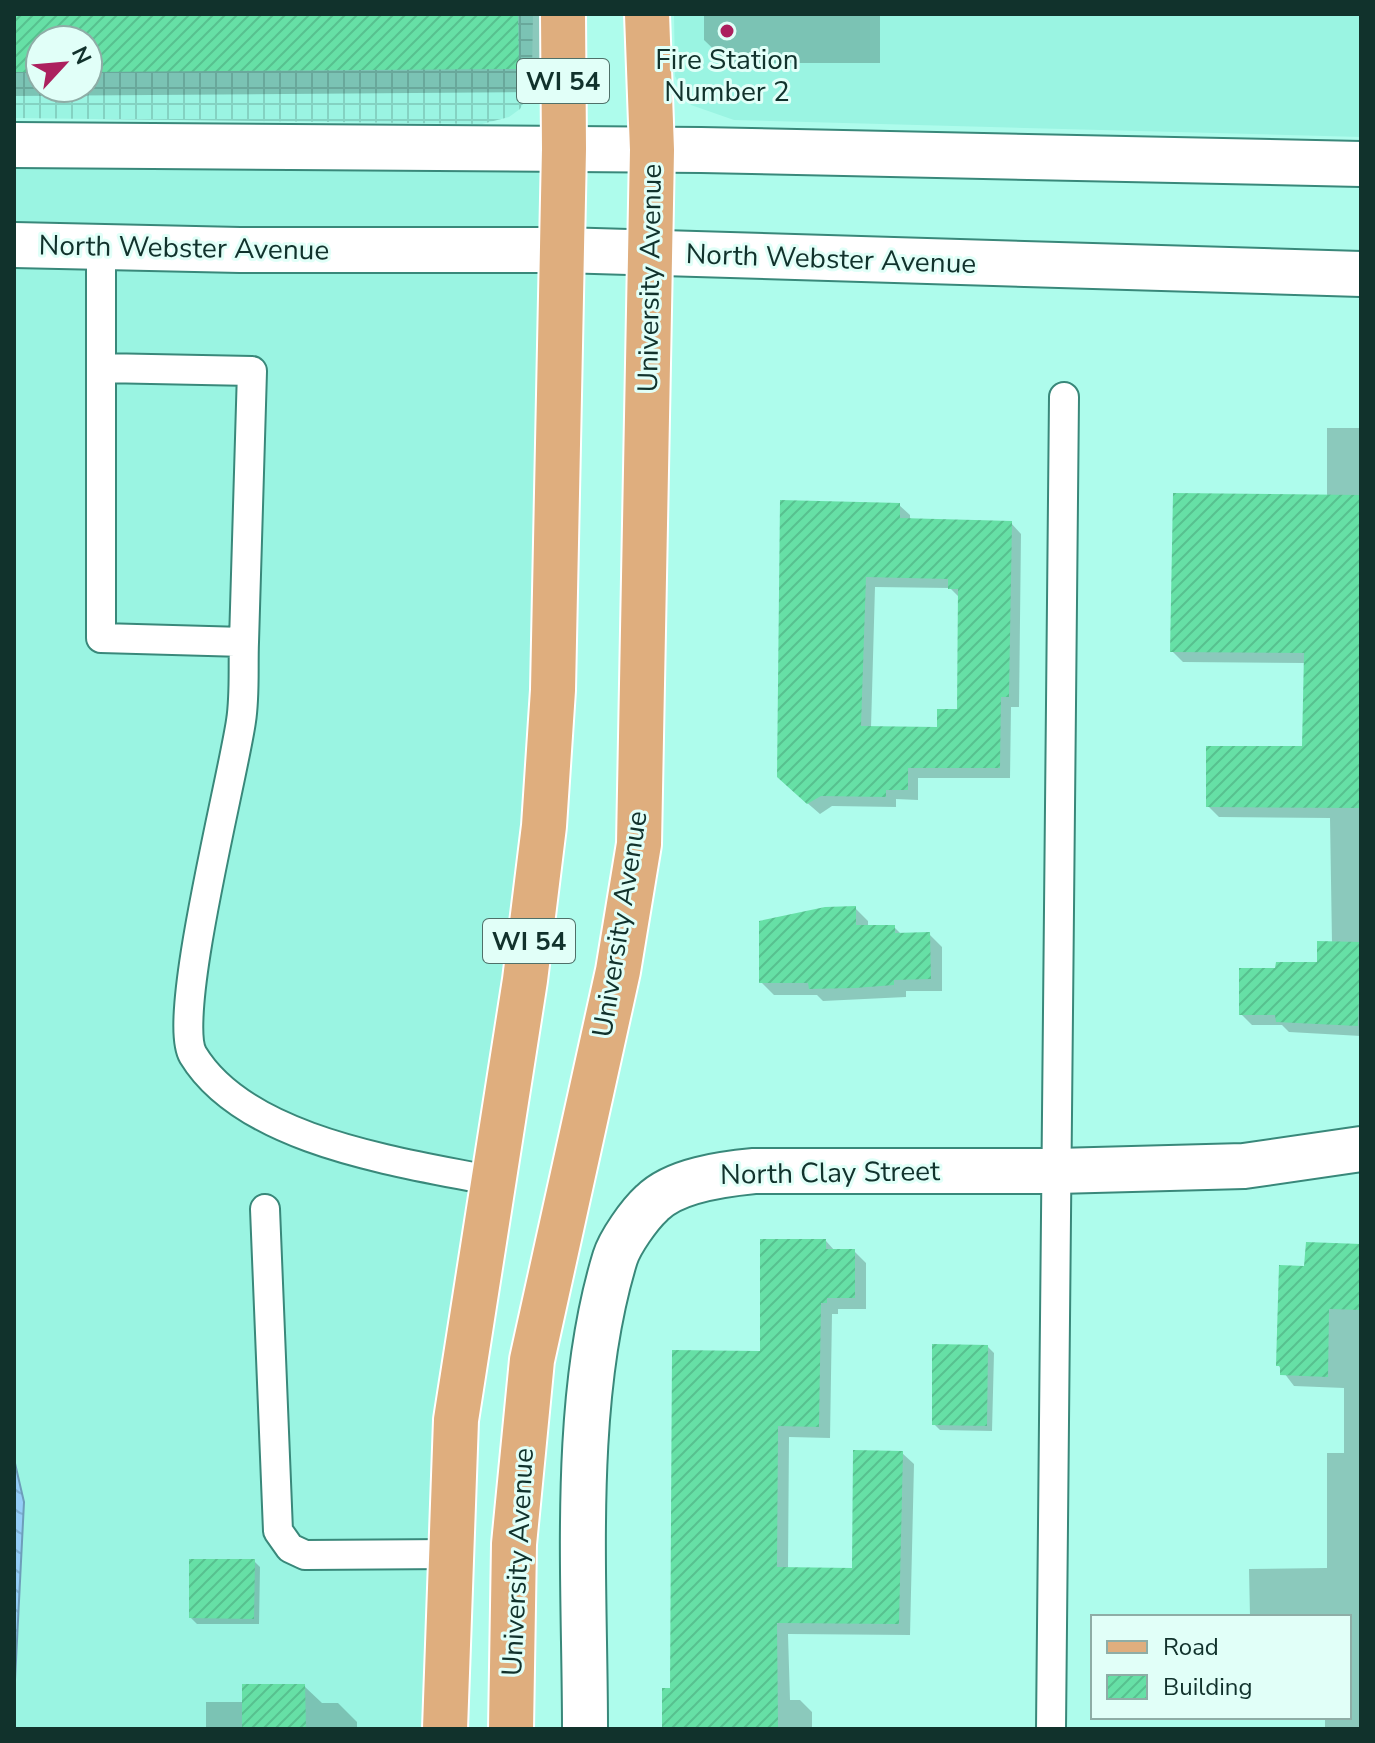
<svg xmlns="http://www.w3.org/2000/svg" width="1375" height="1743" font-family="'Nunito Sans',sans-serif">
  <defs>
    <pattern id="industrial-grid" width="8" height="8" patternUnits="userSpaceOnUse" patternTransform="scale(2)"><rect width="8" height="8" fill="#9af4e2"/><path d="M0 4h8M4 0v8" fill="none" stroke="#84d2c2"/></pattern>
    <pattern id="water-waves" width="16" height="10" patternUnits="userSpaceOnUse" patternTransform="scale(2)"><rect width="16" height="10" fill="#94cdf7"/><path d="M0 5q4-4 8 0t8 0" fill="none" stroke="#7fb0d4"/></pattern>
    <pattern id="building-hatch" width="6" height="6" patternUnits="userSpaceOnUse" patternTransform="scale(2)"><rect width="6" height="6" fill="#66e0a6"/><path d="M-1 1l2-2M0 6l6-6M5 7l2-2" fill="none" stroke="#57c18f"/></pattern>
  </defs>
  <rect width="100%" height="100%" fill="#aefcec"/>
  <!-- built -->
  <path fill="#9af4e2" d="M 674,14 L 1361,14 L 1361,137 L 734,120 L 691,105 L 683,93 L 675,76 Z
    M 14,145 L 564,149 L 525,980 L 445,1729 L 14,1729 L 24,1502 L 14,1459 Z"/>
  <!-- industrial -->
  <path fill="url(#industrial-grid)" fill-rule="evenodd" d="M 14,14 L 533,14 L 532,72 L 528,95 L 520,109 L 509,117 L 482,124 L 14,118 ZM 40,40 L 88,40 L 88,88 L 40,88 Z"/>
  <!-- water -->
  <path fill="url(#water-waves)" stroke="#6d9eba" stroke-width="2" d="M 14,1459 L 24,1502 L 14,1700 Z"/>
  <!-- shadow -->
  <path fill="#0003" fill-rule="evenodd" d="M 14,14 L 541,14 L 542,92 L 14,96 ZM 40,40 L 88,40 L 88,88 L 40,88 Z
    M 704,14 L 880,14 L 880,63 L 728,63 L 704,40 Z
    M 1327,428 L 1361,428 L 1361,1036 L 1289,1032 L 1282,1025 L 1252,1025 L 1241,1014 L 1277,970 L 1319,964 L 1332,944 L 1330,818 L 1219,817 L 1208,806 L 1304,748 L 1305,663 L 1183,662 L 1172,651 L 1327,497 Z
    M 782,502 L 899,505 L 910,515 L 910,521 L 1011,523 L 1021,534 L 1019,707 L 1011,707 L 1010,778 L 918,778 L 918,800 L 896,799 L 896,807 L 832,806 L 820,814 L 790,788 ZM 875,587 L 950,588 L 960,598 L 959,711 L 939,729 L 871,728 Z
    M 855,908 L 868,921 L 868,927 L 894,927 L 902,935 L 929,934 L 942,947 L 942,991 L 906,991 L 906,997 L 823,1001 L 817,995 L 774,995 L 761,982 Z
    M 826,1241 L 835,1251 L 854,1251 L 866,1263 L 866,1309 L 838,1309 L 838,1314 L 832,1314 L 830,1438 L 789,1437 L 788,1569 L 854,1570 L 902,1453 L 914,1464 L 910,1635 L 788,1634 L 790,1700 L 800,1700 L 812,1712 L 812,1729 L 664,1729 L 762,1353 Z
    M 1361,1246 L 1361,1729 L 1325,1729 L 1325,1718 L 1252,1717 L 1349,1717 L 1349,1617 L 1250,1617 L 1249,1569 L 1327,1568 L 1327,1453 L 1344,1453 L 1344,1388 L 1294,1386 L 1278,1365 L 1306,1268 Z
    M 988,1347 L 994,1353 L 992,1431 L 940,1430 L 934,1424 Z
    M 254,1561 L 260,1567 L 259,1624 L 197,1624 L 191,1618 Z
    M 304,1686 L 322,1703 L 338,1703 L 357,1722 L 357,1729 L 206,1729 L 206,1702 L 244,1702 Z"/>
  <!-- building -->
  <path fill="url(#building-hatch)" fill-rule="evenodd" d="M 14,14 L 518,14 L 519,69 L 88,72 L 88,40 L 40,40 L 40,72 L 14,72 Z
    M 1173,493 L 1361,495 L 1361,808 L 1206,807 L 1206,746 L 1302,746 L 1304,653 L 1170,652 Z
    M 780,500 L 900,503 L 900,518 L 1012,521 L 1009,697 L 1001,697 L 1000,768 L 908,768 L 908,790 L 886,790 L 886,797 L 821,796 L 807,804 L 777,777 ZM 866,577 L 948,579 L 948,589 L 958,589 L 957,709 L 937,709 L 937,727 L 861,726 Z
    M 856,906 L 856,925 L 895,925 L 895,933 L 930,932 L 931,979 L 894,980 L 894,985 L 855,988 L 809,989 L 808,983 L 759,983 L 759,921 L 825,907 Z
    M 1317,941 L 1361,942 L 1358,1026 L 1276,1022 L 1275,1015 L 1239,1015 L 1239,968 L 1275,968 L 1276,962 L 1317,962 Z
    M 760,1239 L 826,1239 L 826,1249 L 855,1249 L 855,1298 L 827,1298 L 827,1303 L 821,1303 L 819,1427 L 778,1426 L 777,1567 L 852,1568 L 853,1450 L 903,1451 L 899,1624 L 777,1623 L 778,1729 L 662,1729 L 662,1688 L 670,1688 L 672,1350 L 760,1351 Z
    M 1306,1242 L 1361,1244 L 1361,1310 L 1329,1309 L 1328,1377 L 1280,1375 L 1280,1366 L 1276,1366 L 1279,1265 L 1304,1266 Z
    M 932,1344 L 988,1345 L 987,1426 L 932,1425 Z
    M 189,1559 L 255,1559 L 254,1619 L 189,1618 Z
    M 242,1684 L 305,1684 L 306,1729 L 242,1729 Z"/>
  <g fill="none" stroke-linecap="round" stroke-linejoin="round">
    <!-- lane casing -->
    <g stroke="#39887a" stroke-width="32">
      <path id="lane" d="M 101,248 L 101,638 L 244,642 C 243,668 245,696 241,721 C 233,778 171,1018 193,1055 C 246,1142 401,1162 493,1181
        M 101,368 L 252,371 L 244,642
        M 265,1209 L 278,1531 L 290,1548 L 305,1555 L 450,1554
        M 1051,1729 L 1064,397"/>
    </g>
    <!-- street casing -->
    <g stroke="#39887a" stroke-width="48">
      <path id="street" d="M 585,1729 C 585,1579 571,1402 615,1258 C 620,1242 639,1215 652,1203 C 675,1180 723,1174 754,1171 L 1057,1171 L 1244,1166 L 1361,1149"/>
    </g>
    <!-- secondary casing -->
    <g stroke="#39887a" stroke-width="48">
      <path id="secondary" d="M 14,145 L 701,150 L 1361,164
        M 14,245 L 240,250 L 561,250 L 1361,274"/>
    </g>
    <!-- primary casing -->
    <g stroke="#fff" stroke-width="48">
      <path id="primary" d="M 445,1729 L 456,1420 L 525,980 L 544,826 L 553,690 L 564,149 L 563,14
        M 511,1729 L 514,1544 L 532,1360 L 618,971 L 639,844 L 652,150 L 647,14"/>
    </g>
    <!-- lane -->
    <use href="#lane" stroke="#fff" stroke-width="28"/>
    <!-- street -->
    <use href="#street" stroke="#fff" stroke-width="44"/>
    <!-- secondary -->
    <use href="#secondary" stroke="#fff" stroke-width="44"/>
    <!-- primary -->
    <use href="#primary" stroke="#dfae7e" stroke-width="44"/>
  </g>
  <!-- markers -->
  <circle fill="#ac205e" stroke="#e1fff8" stroke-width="3" cx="727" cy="31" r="8"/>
  <g text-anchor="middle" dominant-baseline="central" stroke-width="6" stroke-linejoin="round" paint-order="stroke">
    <!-- shield labels -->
    <g fill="#e1fff8" stroke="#4f7069" stroke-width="2">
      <rect x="517" y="59" width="92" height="44" rx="6"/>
      <rect x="483" y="919" width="92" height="44" rx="6"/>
    </g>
    <g font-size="26" font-weight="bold" fill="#11322c">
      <text x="563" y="81">WI 54</text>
      <text x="529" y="941">WI 54</text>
    </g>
    <!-- poi labels -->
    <g font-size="28" fill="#11322c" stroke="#e1fff8">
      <text x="727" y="60">Fire Station<tspan x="727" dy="32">Number 2</tspan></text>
    </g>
    <!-- street labels -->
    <g font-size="28" fill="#11322c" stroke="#e1fff8">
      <text transform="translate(184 248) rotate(1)">North Webster Avenue</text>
      <text transform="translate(831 259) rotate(2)">North Webster Avenue</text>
      <text transform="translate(650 278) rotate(-89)">University Avenue</text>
      <text transform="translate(620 924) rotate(-81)">University Avenue</text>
      <text transform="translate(830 1173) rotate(-1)">North Clay Street</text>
      <text transform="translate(518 1562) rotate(-87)">University Avenue</text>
    </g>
  </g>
  <!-- border -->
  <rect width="1375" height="1743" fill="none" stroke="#11322c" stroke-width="32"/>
  <!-- legend -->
  <rect x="1091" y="1615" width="260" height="104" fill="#e1fff8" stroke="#8eada6" stroke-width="2"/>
  <rect x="1107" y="1641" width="40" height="12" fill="#dfae7e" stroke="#8eada6" stroke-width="2"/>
  <text x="1163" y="1655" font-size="24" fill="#11322c">Road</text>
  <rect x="1107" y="1675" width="40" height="24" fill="url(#building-hatch)" stroke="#8eada6" stroke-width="2"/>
  <text x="1163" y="1695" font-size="24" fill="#11322c">Building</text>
  <!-- north arrow -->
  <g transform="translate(64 64) rotate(64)"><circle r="38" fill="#e1fff8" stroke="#8eada6" stroke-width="2"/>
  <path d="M0-6L14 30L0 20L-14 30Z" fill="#ac205e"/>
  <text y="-12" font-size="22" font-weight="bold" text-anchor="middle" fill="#11322c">N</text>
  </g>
</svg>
